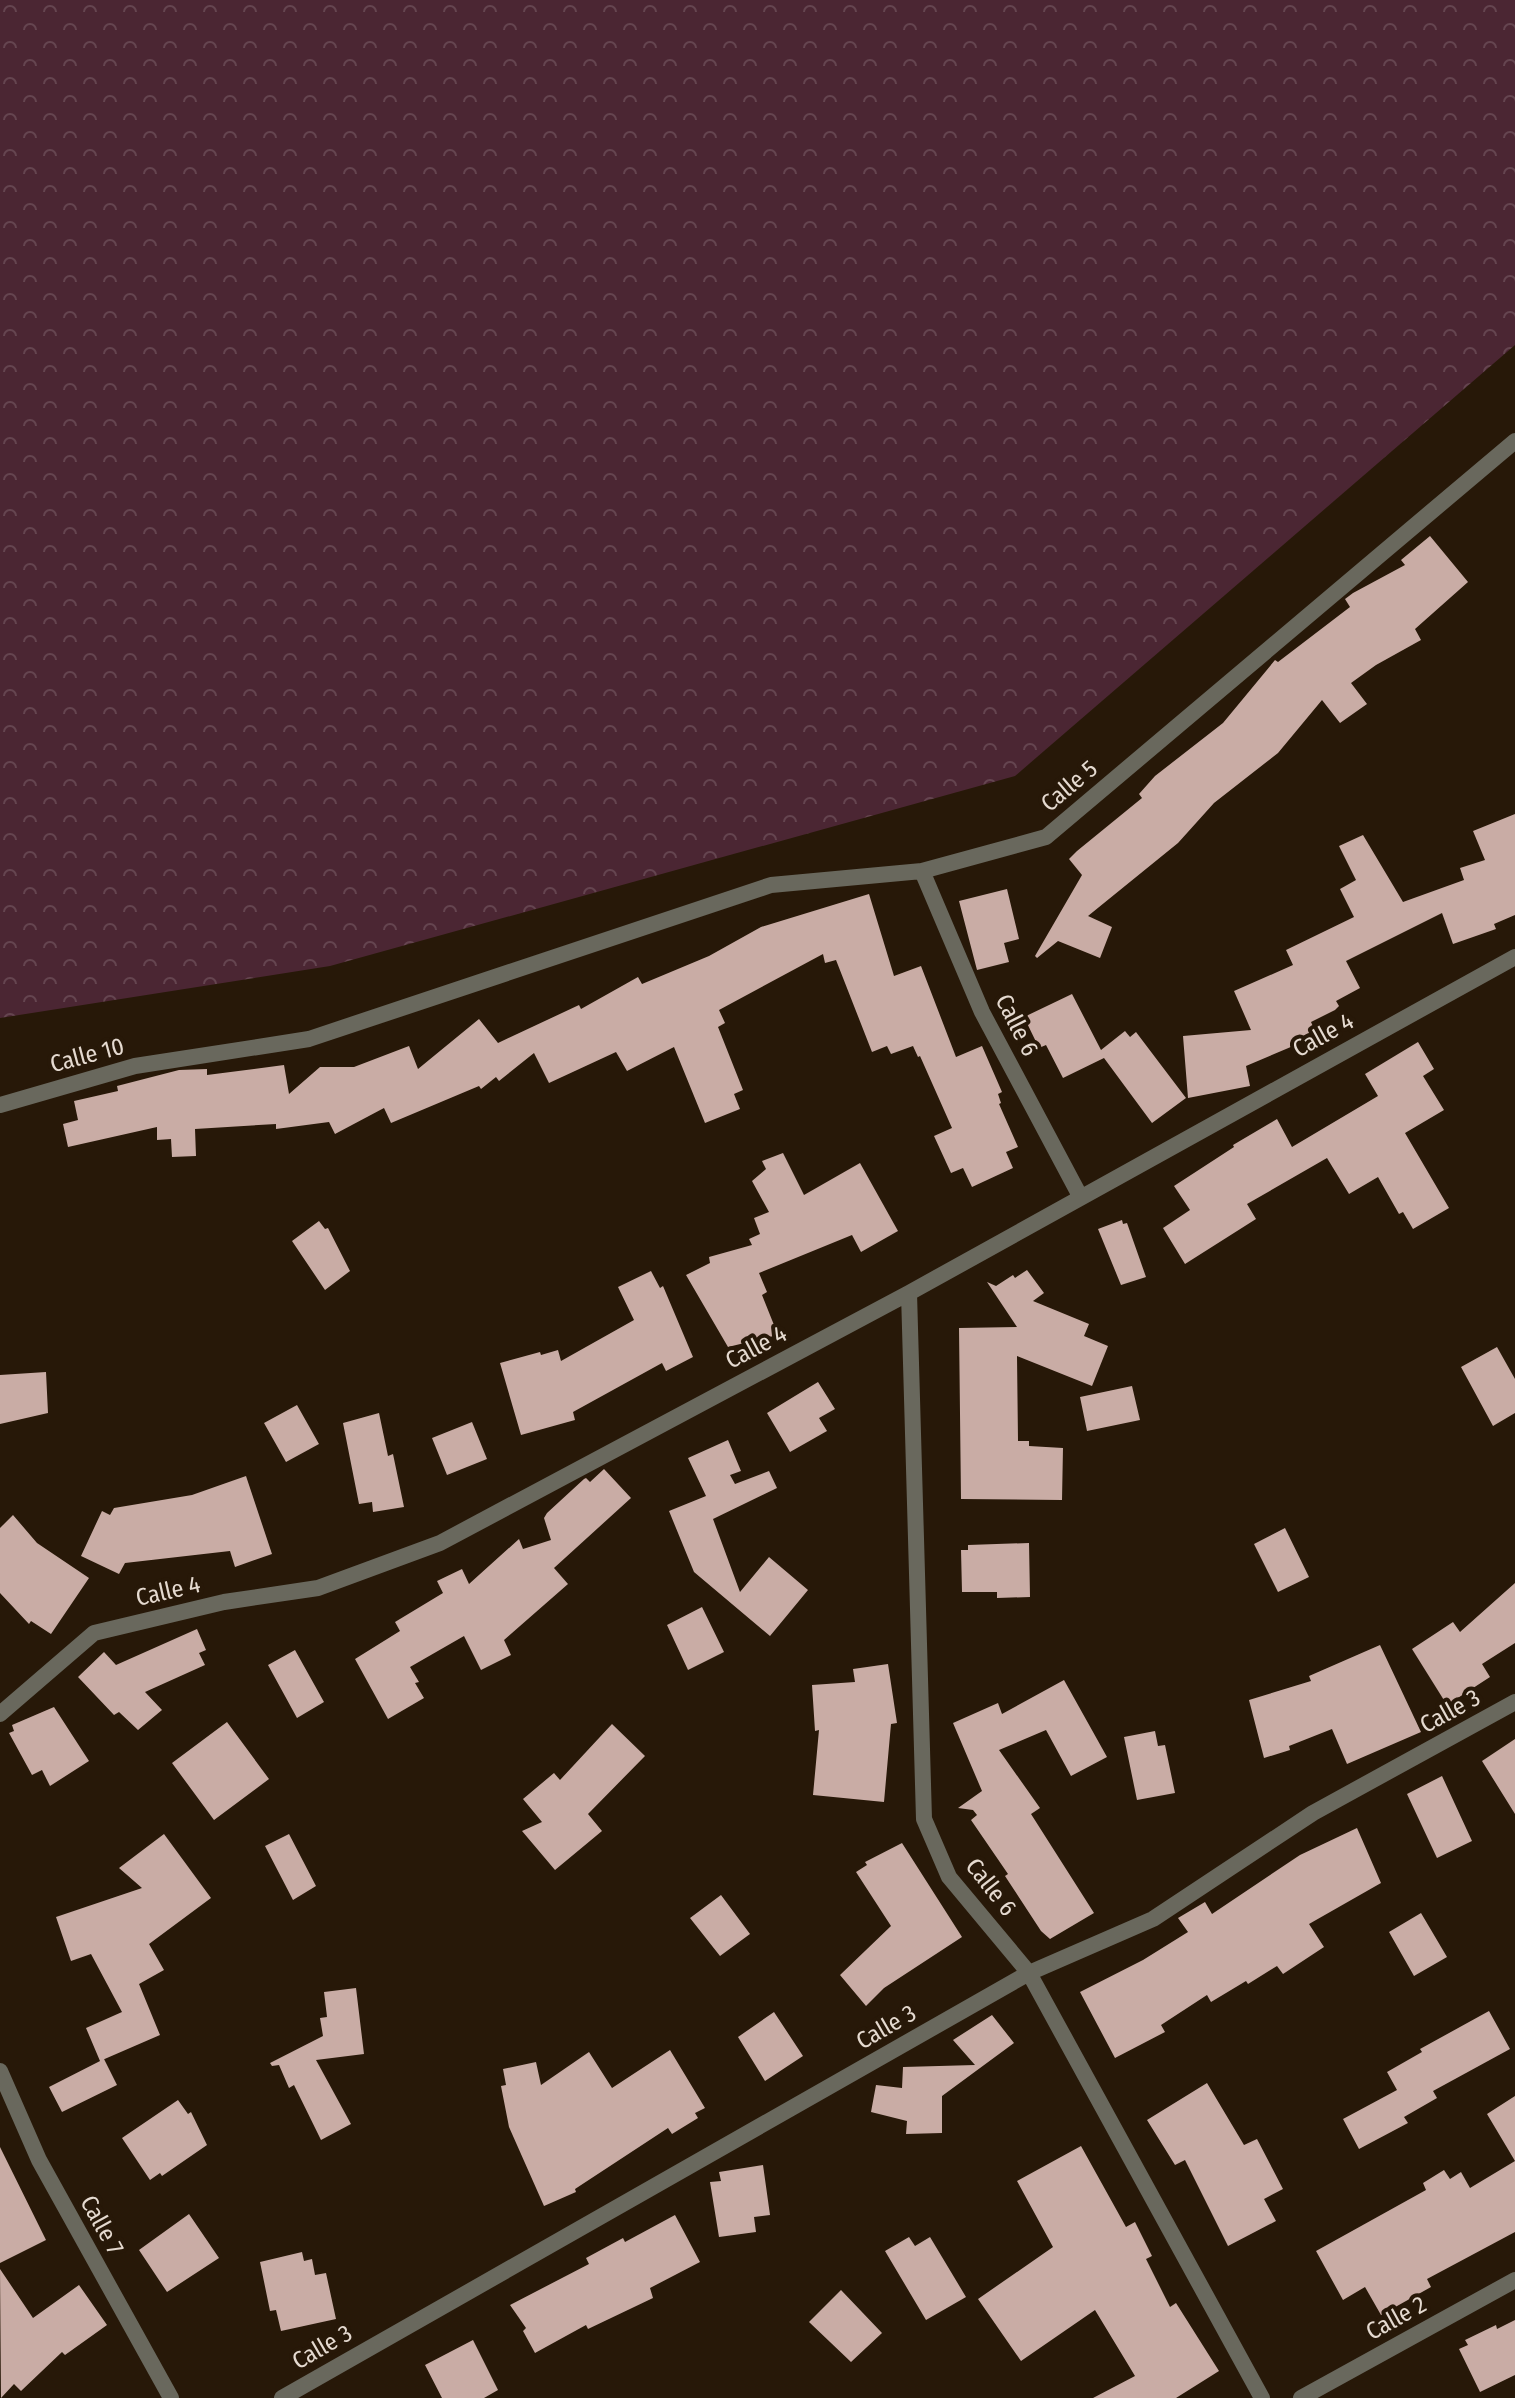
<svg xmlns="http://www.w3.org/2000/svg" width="1515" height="2398" font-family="'Fira Sans Condensed',sans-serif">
  <defs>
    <pattern id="forest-crowns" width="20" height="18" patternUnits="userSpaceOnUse" patternTransform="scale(2)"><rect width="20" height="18" fill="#4b2633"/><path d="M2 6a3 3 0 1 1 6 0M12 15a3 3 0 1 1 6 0" fill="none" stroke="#654550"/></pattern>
  </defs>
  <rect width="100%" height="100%" fill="#271808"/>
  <!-- forest -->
  <path fill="url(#forest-crowns)" d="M 0,0 L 1515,0 L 1515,345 L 1015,776 L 330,966 L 0,1018 Z"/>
  <!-- building -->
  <path fill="#c9aca5" d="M 1430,536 L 1468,582 L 1415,629 L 1421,640 L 1376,665 L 1351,683 L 1367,704 L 1340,723 L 1322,700 L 1278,753 L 1214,803 L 1178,843 L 1088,916 L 1112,927 L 1100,958 L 1058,941 L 1037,958 L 1035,956 L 1082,875 L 1069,859 L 1077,851 L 1142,798 L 1139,794 L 1155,776 L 1223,723 L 1275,660 L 1278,662 L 1350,607 L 1345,599 L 1353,593 L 1405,565 L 1401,560 Z
    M 1515,814 L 1515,915 L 1494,924 L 1496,929 L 1453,944 L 1442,913 L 1346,961 L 1360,988 L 1336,1001 L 1339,1006 L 1335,1010 L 1311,1022 L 1315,1031 L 1303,1036 L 1305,1041 L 1246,1066 L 1250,1086 L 1188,1098 L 1183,1036 L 1251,1030 L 1234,991 L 1293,965 L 1286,950 L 1354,917 L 1340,889 L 1356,880 L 1339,846 L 1363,835 L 1403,902 L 1464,880 L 1460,868 L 1485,860 L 1473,831 Z
    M 1007,889 L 1019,939 L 1004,943 L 1009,962 L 977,970 L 959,901 Z
    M 869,894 L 894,976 L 921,966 L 956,1057 L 982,1046 L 1002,1092 L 998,1094 L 1001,1103 L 999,1104 L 1018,1147 L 1006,1152 L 1013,1168 L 972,1187 L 963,1168 L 951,1173 L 934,1136 L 952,1128 L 920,1056 L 918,1057 L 913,1046 L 891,1054 L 887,1046 L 872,1052 L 836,960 L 825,963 L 823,954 L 719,1010 L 725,1023 L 718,1027 L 743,1090 L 734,1094 L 740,1109 L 705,1123 L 674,1047 L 627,1071 L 616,1052 L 549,1083 L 534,1053 L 499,1081 L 496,1077 L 481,1089 L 479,1086 L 391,1123 L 384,1108 L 335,1134 L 329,1122 L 276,1129 L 276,1124 L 195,1129 L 196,1156 L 172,1157 L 171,1139 L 157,1140 L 157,1127 L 68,1147 L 63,1124 L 78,1120 L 74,1101 L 118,1091 L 117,1086 L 179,1070 L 207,1069 L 207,1075 L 284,1065 L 289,1094 L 320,1067 L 354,1067 L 409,1046 L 418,1069 L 479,1019 L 498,1043 L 579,1005 L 581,1009 L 638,977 L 642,984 L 709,956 L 761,927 Z
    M 1072,994 L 1101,1050 L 1125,1031 L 1130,1037 L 1136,1032 L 1186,1098 L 1152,1123 L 1104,1058 L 1063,1078 L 1046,1045 L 1039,1048 L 1024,1017 Z
    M 1418,1042 L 1434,1069 L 1423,1076 L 1444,1110 L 1405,1133 L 1449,1208 L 1413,1229 L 1403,1212 L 1399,1214 L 1378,1177 L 1349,1194 L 1327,1158 L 1247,1204 L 1256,1219 L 1185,1264 L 1163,1228 L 1190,1210 L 1174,1186 L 1234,1147 L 1233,1145 L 1277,1119 L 1292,1147 L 1378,1096 L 1365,1074 Z
    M 783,1153 L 804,1195 L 860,1163 L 898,1231 L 861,1252 L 852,1235 L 759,1273 L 767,1292 L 762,1295 L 778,1335 L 728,1347 L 686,1275 L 710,1263 L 709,1257 L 752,1245 L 749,1239 L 760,1234 L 754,1218 L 769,1212 L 752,1181 L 766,1169 L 762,1161 Z
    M 1122,1220 L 1123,1224 L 1127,1223 L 1146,1277 L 1121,1285 L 1098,1229 Z
    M 319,1221 L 325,1229 L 328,1228 L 350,1271 L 325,1290 L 292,1241 Z
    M 1027,1270 L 1044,1293 L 1033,1301 L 1089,1324 L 1084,1336 L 1108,1346 L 1092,1386 L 1017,1356 L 1018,1441 L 1029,1441 L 1029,1446 L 1063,1448 L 1062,1500 L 961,1499 L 959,1328 L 1017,1327 L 987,1282 L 996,1286 L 1013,1275 L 1015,1278 Z
    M 651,1271 L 660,1288 L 663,1286 L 693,1357 L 666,1371 L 662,1363 L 573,1412 L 575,1420 L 521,1435 L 500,1363 L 540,1352 L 541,1355 L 558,1350 L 561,1361 L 634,1320 L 618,1287 Z
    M 1497,1347 L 1515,1379 L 1515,1413 L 1493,1426 L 1461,1367 Z
    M 46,1372 L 48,1413 L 0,1424 L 0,1375 Z
    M 818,1382 L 835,1409 L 819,1418 L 827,1431 L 790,1452 L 767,1413 Z
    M 1132,1386 L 1140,1420 L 1087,1431 L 1080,1397 Z
    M 297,1405 L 319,1444 L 286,1462 L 264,1423 Z
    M 379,1413 L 388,1456 L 393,1454 L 404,1507 L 373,1512 L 372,1502 L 359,1504 L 343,1423 Z
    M 472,1422 L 487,1459 L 447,1475 L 432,1438 Z
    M 728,1440 L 741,1471 L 730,1475 L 735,1484 L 769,1471 L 777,1488 L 713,1519 L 740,1592 L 769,1557 L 808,1590 L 770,1636 L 694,1572 L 669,1511 L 706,1496 L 688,1458 Z
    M 604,1469 L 631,1498 L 554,1568 L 568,1584 L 504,1640 L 511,1655 L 481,1670 L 464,1636 L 410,1667 L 419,1682 L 415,1683 L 424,1698 L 388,1719 L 355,1659 L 400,1631 L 395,1622 L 443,1593 L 437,1581 L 462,1569 L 469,1584 L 519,1539 L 523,1549 L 551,1540 L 544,1518 L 547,1513 L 584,1479 L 586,1478 L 590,1482 Z
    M 246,1476 L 272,1554 L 235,1567 L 230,1551 L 125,1563 L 119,1574 L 81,1556 L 102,1511 L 110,1515 L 114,1508 L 192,1495 Z
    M 13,1515 L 37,1543 L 89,1578 L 51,1634 L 31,1621 L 29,1624 L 0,1593 L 0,1528 Z
    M 1285,1528 L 1309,1577 L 1278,1592 L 1254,1544 Z
    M 1029,1543 L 1030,1597 L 997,1598 L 997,1592 L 962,1592 L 961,1550 L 968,1550 L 968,1545 Z
    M 1515,1583 L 1515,1643 L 1482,1664 L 1490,1677 L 1447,1705 L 1412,1649 L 1453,1622 L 1460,1632 Z
    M 702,1607 L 724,1652 L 688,1670 L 667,1625 Z
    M 197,1629 L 206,1650 L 199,1653 L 205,1665 L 145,1692 L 162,1710 L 138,1730 L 119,1712 L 114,1715 L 78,1677 L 104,1652 L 116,1665 Z
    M 1380,1645 L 1421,1732 L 1347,1764 L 1332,1729 L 1289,1746 L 1290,1750 L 1264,1758 L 1249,1700 L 1311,1681 L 1309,1676 Z
    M 295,1650 L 324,1702 L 297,1718 L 268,1665 Z
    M 888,1664 L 897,1723 L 891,1724 L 884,1802 L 813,1795 L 819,1730 L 815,1731 L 812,1685 L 855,1682 L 853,1669 Z
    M 1064,1680 L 1107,1757 L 1071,1776 L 1046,1730 L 999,1750 L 1040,1808 L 1031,1814 L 1094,1913 L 1050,1939 L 1041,1931 L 1005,1876 L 1008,1874 L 971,1820 L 977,1815 L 973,1810 L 958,1808 L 982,1791 L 953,1723 L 998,1703 L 1002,1714 Z
    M 54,1707 L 89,1761 L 50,1786 L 42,1770 L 32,1775 L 9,1733 L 14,1731 L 12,1725 Z
    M 227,1722 L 269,1779 L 214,1820 L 172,1763 Z
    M 612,1724 L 645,1756 L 588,1814 L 602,1831 L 555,1870 L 522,1831 L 542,1822 L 523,1799 L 554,1773 L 560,1780 Z
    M 1155,1731 L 1158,1746 L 1165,1745 L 1175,1793 L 1137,1800 L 1124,1737 Z
    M 1515,1739 L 1515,1814 L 1482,1761 Z
    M 1442,1776 L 1472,1841 L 1437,1858 L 1407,1794 Z
    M 1357,1828 L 1381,1883 L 1309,1924 L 1324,1947 L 1283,1974 L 1277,1966 L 1248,1984 L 1246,1981 L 1211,2002 L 1207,1995 L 1161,2025 L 1165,2032 L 1115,2058 L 1080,1992 L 1143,1960 L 1188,1932 L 1178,1918 L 1205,1902 L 1212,1914 L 1300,1855 Z
    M 164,1834 L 211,1898 L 149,1944 L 164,1970 L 139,1984 L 160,2035 L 100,2061 L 86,2028 L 122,2012 L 91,1954 L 71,1961 L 56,1917 L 142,1888 L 119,1868 Z
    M 289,1834 L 316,1886 L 293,1900 L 265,1846 Z
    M 902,1843 L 962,1937 L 884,1988 L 866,2006 L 840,1975 L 891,1926 L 856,1872 L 867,1865 L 865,1862 Z
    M 721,1895 L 750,1934 L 720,1956 L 690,1918 Z
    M 1421,1913 L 1447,1957 L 1414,1976 L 1389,1932 Z
    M 356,1988 L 364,2054 L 316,2060 L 351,2124 L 321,2140 L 294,2085 L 289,2088 L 279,2065 L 272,2066 L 270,2063 L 323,2036 L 320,2018 L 327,2017 L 324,1992 Z
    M 1489,2011 L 1510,2049 L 1433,2091 L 1437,2098 L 1404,2117 L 1408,2123 L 1359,2149 L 1343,2119 L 1397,2090 L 1387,2072 L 1422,2052 L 1420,2049 Z
    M 774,2012 L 803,2056 L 765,2081 L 738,2037 Z
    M 992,2015 L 1014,2043 L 942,2096 L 942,2133 L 906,2134 L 907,2121 L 871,2112 L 876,2085 L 902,2088 L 903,2067 L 975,2065 L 953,2040 Z
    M 670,2050 L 705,2108 L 695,2113 L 698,2118 L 672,2134 L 668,2128 L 575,2189 L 576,2192 L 544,2206 L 509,2127 L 501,2086 L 506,2085 L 503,2069 L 536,2062 L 541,2085 L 589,2052 L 612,2088 Z
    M 104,2059 L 117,2085 L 62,2112 L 49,2087 Z
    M 1207,2083 L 1244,2145 L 1257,2139 L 1283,2189 L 1264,2199 L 1276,2221 L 1228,2246 L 1185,2160 L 1175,2165 L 1147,2120 Z
    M 1515,2096 L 1515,2161 L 1487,2114 Z
    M 178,2100 L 188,2114 L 191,2112 L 207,2145 L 162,2176 L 160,2173 L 150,2180 L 122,2138 Z
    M 1081,2146 L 1126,2227 L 1135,2222 L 1152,2256 L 1146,2259 L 1170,2307 L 1176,2303 L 1219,2371 L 1176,2398 L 1093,2398 L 1135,2376 L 1095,2310 L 1021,2361 L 978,2299 L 1053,2247 L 1017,2181 Z
    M 0,2147 L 46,2240 L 0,2263 Z
    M 1515,2161 L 1515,2232 L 1427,2279 L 1431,2287 L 1381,2315 L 1365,2287 L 1343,2300 L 1316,2251 L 1426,2190 L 1423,2183 L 1444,2170 L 1450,2179 L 1461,2172 L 1470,2188 Z
    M 763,2165 L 770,2215 L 754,2217 L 756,2232 L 719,2237 L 710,2182 L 721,2181 L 719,2172 Z
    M 189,2214 L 219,2258 L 167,2292 L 139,2250 Z
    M 675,2215 L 700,2262 L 650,2288 L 653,2298 L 588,2329 L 586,2325 L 535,2353 L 523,2331 L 526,2328 L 510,2305 L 589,2264 L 586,2258 L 623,2238 L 625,2242 Z
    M 909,2237 L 915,2246 L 930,2237 L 966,2297 L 926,2320 L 885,2251 Z
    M 302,2252 L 304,2261 L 312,2259 L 315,2275 L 326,2273 L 336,2319 L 281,2331 L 276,2310 L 270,2311 L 260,2262 Z
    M 0,2269 L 33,2318 L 79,2285 L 107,2325 L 65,2355 L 62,2352 L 21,2391 L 14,2384 L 1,2398 Z
    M 841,2290 L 882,2333 L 851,2362 L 809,2322 Z
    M 1515,2320 L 1515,2375 L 1480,2392 L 1459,2349 L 1468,2345 L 1465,2340 L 1496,2325 L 1497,2329 Z
    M 473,2340 L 498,2390 L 484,2398 L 442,2398 L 425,2365 Z"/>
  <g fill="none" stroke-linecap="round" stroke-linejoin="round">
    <!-- minor -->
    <path stroke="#69685d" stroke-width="16" d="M 922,871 L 982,1012 L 1080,1196
      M 0,1105 L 135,1066 L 309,1039 L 771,885 L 922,871 L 1046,837 L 1515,441
      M 909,1293 L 924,1819 L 949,1877 L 1029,1973 L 1262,2398
      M 0,1714 L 94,1633 L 224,1602 L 318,1588 L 440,1543 L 909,1293 L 1515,957
      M 0,2071 L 39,2160 L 171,2398
      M 282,2398 L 1029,1973 L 1153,1919 L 1313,1813 L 1515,1702
      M 1301,2398 L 1515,2280"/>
  </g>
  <g text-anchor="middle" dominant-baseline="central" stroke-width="8" stroke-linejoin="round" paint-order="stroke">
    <!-- street labels -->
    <g font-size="24" fill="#e5dad0" stroke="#271808">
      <text transform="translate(1069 786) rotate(-40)">Calle 5</text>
      <text transform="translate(1017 1025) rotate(63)">Calle 6</text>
      <text transform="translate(1323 1035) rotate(-29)">Calle 4</text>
      <text transform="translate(87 1055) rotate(-15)">Calle 10</text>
      <text transform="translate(756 1347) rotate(-28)">Calle 4</text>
      <text transform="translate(168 1591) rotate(-13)">Calle 4</text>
      <text transform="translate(1450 1711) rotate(-29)">Calle 3</text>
      <text transform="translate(991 1887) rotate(52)">Calle 6</text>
      <text transform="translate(886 2027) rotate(-30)">Calle 3</text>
      <text transform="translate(102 2225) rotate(61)">Calle 7</text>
      <text transform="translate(1396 2318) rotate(-29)">Calle 2</text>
      <text transform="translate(322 2347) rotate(-30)">Calle 3</text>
    </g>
  </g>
</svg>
